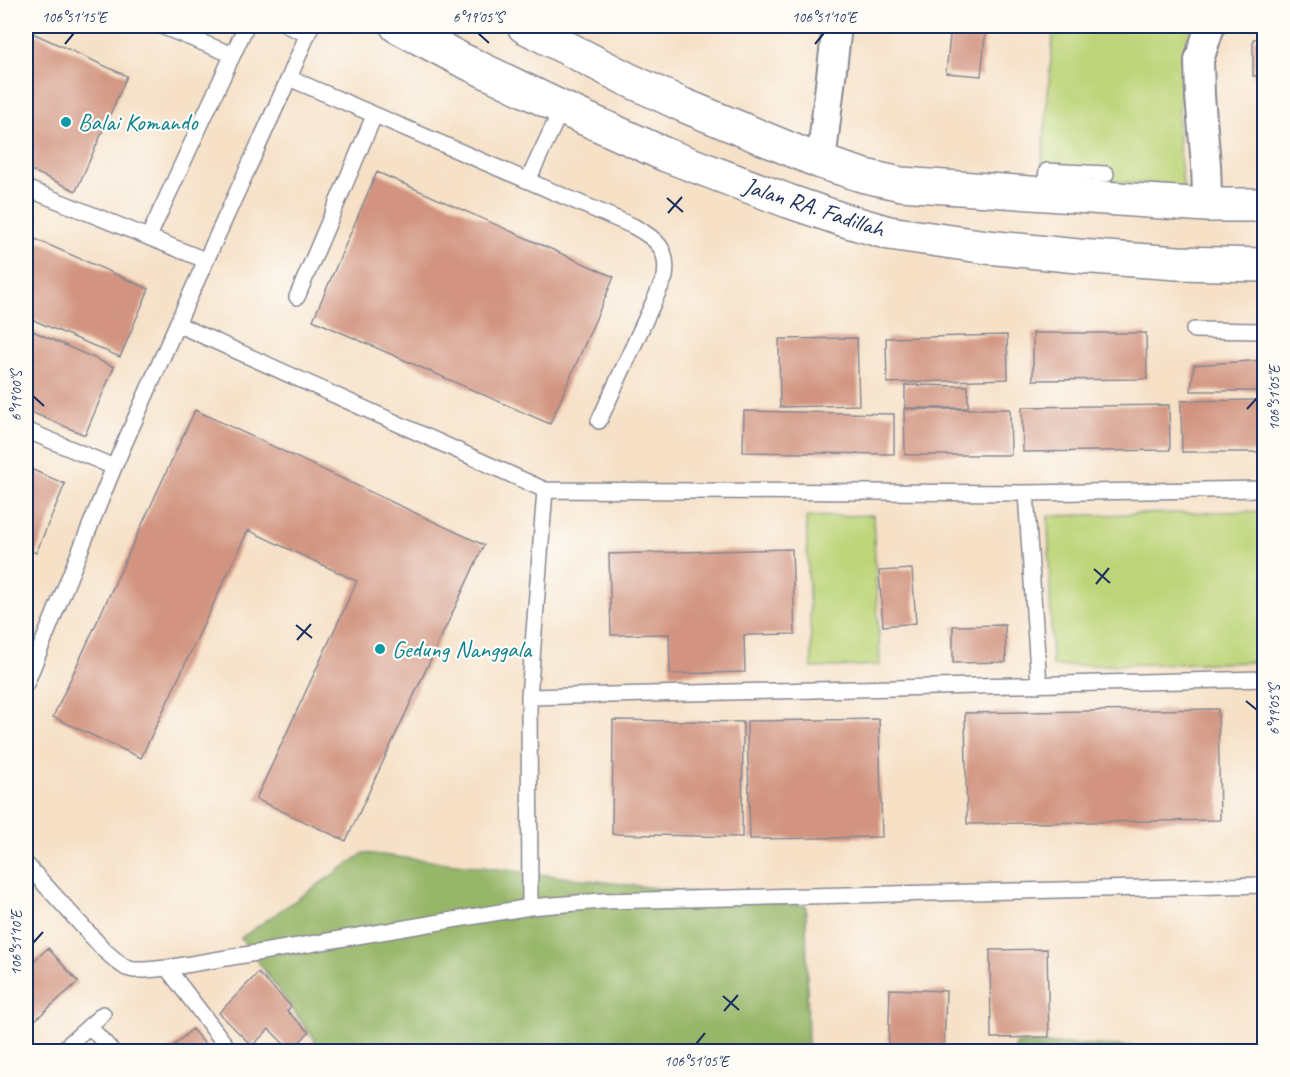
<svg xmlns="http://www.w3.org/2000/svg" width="1290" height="1077" font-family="Caveat,sans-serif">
  <rect width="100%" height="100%" fill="#fdfcf7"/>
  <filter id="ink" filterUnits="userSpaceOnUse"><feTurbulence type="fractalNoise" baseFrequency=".0167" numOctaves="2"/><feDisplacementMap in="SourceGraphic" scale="12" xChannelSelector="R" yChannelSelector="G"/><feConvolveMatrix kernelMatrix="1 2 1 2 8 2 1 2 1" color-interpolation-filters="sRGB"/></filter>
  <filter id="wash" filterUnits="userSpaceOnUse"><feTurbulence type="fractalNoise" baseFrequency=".008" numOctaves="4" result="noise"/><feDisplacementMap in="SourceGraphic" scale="24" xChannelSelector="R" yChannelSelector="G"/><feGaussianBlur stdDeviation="1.35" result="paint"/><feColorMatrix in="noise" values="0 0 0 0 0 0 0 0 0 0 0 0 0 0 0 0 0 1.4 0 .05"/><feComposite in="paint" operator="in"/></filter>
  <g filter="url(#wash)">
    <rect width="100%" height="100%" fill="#f6e0c6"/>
    <!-- green -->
    <path fill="#bdd478" stroke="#6c826b" stroke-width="1.5" d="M 1057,26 L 1199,26 C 1186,55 1179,94 1178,126 C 1178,146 1182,167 1183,187 L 1041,176 L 1053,35 Z
      M 1264,511 L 1264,662 L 1052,666 L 1048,516 Z
      M 873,515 L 880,665 L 812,668 L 806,517 Z"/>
    <!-- forest -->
    <path fill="#96b668" stroke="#587263" stroke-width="1.5" d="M 364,853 L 806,906 L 808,1051 L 308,1051 L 315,1040 L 241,938 Z
      M 1017,1043 L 1264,1050 L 1264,1051 L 1014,1051 Z"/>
    <g id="blocks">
      <!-- building -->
      <path fill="#d29480" d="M 951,26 L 986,28 L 981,76 L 946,73 Z
        M 26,30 L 127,76 L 76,191 L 26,168 Z
        M 1253,39 L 1264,39 L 1264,76 L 1253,76 Z
        M 377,172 L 614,277 L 550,424 L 313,320 Z
        M 26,235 L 149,289 L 120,357 L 26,317 Z
        M 26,328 L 114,367 L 85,435 L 26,410 Z
        M 1033,333 L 1146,333 L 1147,379 L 1033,380 Z
        M 1007,335 L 1008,379 L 887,383 L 886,338 Z
        M 857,338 L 859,405 L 780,407 L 779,339 Z
        M 1264,360 L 1264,391 L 1191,391 L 1194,365 Z
        M 905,385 L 968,386 L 968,408 L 905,408 Z
        M 1264,400 L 1264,452 L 1182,452 L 1181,401 Z
        M 1169,405 L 1170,450 L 1023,452 L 1022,407 Z
        M 904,409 L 1010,409 L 1011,455 L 905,455 Z
        M 195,410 L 484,545 L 346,841 L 256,799 L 357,581 L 248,530 L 141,758 L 53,717 Z
        M 744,411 L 894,414 L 894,454 L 743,452 Z
        M 26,467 L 65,484 L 36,553 L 26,548 Z
        M 792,549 L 795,634 L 744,635 L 745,672 L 670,674 L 669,634 L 611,635 L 609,554 Z
        M 912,569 L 916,623 L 883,626 L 879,571 Z
        M 1005,625 L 1006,662 L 953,663 L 953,626 Z
        M 1218,709 L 1220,820 L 967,824 L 965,713 Z
        M 879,719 L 882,837 L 750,839 L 747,721 Z
        M 613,720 L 743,722 L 742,837 L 612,834 Z
        M 48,948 L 78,982 L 26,1028 L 26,968 Z
        M 1047,949 L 1049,1037 L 991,1038 L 990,950 Z
        M 258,973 L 291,1006 L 287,1011 L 309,1032 L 291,1051 L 269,1029 L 252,1046 L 219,1013 Z
        M 890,989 L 946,991 L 944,1052 L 888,1052 Z
        M 192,1029 L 212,1052 L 167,1052 Z"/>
    </g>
  </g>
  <g filter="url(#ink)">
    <use href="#blocks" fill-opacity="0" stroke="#888892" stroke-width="1.5"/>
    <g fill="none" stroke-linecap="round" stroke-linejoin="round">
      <!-- lane casing -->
      <g stroke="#888892" stroke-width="18">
        <path id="lane" d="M 161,26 L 233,55
          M 288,26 L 307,34
          M 289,78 L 633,226 C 657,239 669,249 665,277 L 599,421
          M 528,180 L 562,108
          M 26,188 L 205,260
          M 1044,194 L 1047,171 L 1106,174
          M 149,236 L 246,26
          M 297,297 L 374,116
          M 177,324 L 545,490 L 1026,493 L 1264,489
          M 1194,330 L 1264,331
          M 26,430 L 114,467
          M 1026,493 L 1039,685
          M 26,684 L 114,467 L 177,324 L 289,78 L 311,26
          M 529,697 L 1264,679
          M 26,864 L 105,951 L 119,963 L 126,968 L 134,970 L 146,970 L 167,968 L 530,907 L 601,901 L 1264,885
          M 530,907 L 529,697 L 545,490
          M 167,968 L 231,1052
          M 89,1026 L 113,1052
          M 60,1052 L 103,1014"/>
      </g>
      <!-- street casing -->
      <g stroke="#888892" stroke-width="32">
        <path id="street" d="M 821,162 L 837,26
          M 1206,205 L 1207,195 L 1206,165 L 1200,96 L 1199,60 L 1210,26"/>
      </g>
      <!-- secondary casing -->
      <g stroke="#888892" stroke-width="36">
        <path id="secondary" d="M 397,26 L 460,59 L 562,108 L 666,155 L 788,201 L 841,219 L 889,233 L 987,247 L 1078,256 L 1178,263 L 1264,265
          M 524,26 L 627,79 L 683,105 L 821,162 L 865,176 L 901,184 L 1206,205 L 1264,205"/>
      </g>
      <!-- lane -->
      <use href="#lane" stroke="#fff" stroke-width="15"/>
      <!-- street -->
      <use href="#street" stroke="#fff" stroke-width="28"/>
      <!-- secondary -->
      <use href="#secondary" stroke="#fff" stroke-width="33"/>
    </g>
  </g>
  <!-- ticks -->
  <path fill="none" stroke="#1b2f5e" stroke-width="2" d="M 478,33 L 489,43M 65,44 L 74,33M 815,44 L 824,33M 667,198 L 683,212M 668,213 L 682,197M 33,396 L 44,406M 1247,409 L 1257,398M 1094,569 L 1110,583M 1096,584 L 1109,568M 296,625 L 312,638M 297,640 L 311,624M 1246,701 L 1257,710M 33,943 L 43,932M 723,996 L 739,1010M 724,1011 L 738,995M 696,1044 L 705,1033"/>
  <!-- markers -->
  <g fill="#0f9aa8" stroke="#fdfcf7" stroke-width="2">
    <circle cx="66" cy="122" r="6"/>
    <circle cx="380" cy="649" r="6"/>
  </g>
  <g text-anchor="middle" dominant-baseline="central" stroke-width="4.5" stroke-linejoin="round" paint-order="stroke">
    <!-- culture labels -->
    <g font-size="24" fill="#0d838f" stroke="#fdfcf7" text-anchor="start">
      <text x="78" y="122">Balai Komando</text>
      <text x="392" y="649">Gedung Nanggala</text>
    </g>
    <!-- street labels -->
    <g font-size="24" fill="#1b2f5e" stroke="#fdfcf7">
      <text transform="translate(814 207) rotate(18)">Jalan RA. Fadillah</text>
    </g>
  </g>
  <!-- margin -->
  <rect width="1290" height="1077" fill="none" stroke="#fdfcf7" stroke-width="66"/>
  <rect x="33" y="33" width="1224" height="1011" fill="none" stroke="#1b2f5e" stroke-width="2"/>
  <g font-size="15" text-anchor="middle" fill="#1b2f5e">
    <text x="74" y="22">106°51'15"E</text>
    <text x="478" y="22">6°19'05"S</text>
    <text x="824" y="22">106°51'10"E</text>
    <text transform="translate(16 396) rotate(-90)" y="5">6°19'00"S</text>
    <text transform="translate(1274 398) rotate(-90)" y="5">106°51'05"E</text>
    <text transform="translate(1274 710) rotate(-90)" y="5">6°19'05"S</text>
    <text transform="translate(16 943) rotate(-90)" y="5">106°51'10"E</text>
    <text x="696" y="1066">106°51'05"E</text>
  </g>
</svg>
